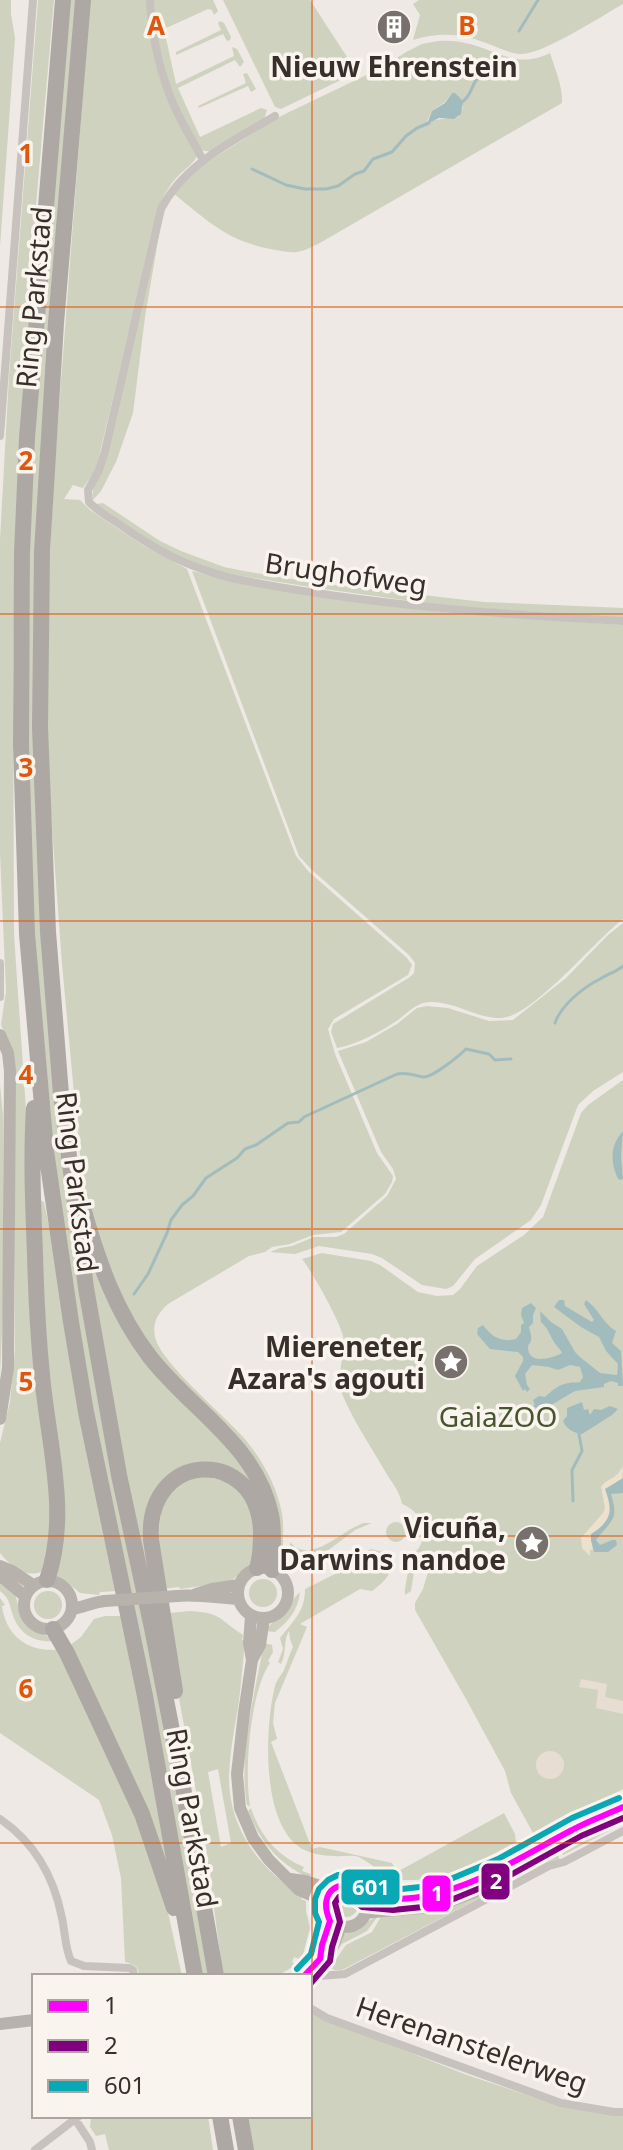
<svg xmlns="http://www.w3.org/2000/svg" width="623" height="2150" font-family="'Noto Sans',sans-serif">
  <rect width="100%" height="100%" fill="#eee9e4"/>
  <!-- green -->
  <path fill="#ced2bf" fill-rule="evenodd" d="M 0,0 L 11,0 L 11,14 L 15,38 L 0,246 Z
    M 38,0 L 54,0 L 36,205 L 17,495 L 13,666 L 14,935 L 51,1475 L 51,1547 L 41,1572 C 24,1578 11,1566 0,1553 L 0,1443 L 10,1402 L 15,1350 L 15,1108 L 12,1049 L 1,1025 L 6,991 L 0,853 L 0,540 L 9,376 Z
    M 68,0 L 77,0 L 40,463 L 49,1023 L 145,1624 L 210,1976 L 201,1976 L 100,1457 L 63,1237 L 38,1012 L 27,808 L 31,470 Z
    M 90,0 L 147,0 L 154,52 L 197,156 C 193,164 185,169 179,175 C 168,186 163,197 158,210 L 96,469 L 83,488 L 73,485 L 64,499 L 80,500 L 90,510 L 144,546 L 187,569 L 296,856 L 309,872 L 407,958 L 412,965 L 408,975 L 334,1019 L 328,1029 L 335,1054 L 377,1153 L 393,1176 L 392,1182 L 385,1194 L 341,1232 L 313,1235 L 290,1244 L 272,1247 L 265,1252 L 249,1256 L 168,1304 C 158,1313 152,1323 155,1337 C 160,1362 224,1415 244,1438 C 262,1460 277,1485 282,1514 C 286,1538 277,1552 293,1572 L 282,1570 L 279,1566 L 273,1505 L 140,1337 L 90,1221 L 79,1147 L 62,964 L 48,774 L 46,721 L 48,599 L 54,473 Z
    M 153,0 L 213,0 L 218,11 L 214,15 L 212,10 L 208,9 L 164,29 L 176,84 L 234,56 L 232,47 L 237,49 L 244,62 L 240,67 L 235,60 L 178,88 L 200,137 L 261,108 L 267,110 L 264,120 L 211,152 L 201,150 C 184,119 166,87 159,51 C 156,34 155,17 153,0 Z
    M 223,0 L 310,0 L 347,57 L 343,60 L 351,75 L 281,109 L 275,107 Z
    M 419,0 L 623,0 L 623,4 C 602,16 543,54 522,54 C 510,54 498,47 486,43 C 462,33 438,32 413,40 L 420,15 L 413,4 Z
    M 220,21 L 224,23 L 231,37 L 230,40 L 227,41 L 223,34 L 176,55 L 176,52 L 221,30 L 218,23 Z
    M 438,41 C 449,40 459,41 470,44 C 500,52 518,69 550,53 C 555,69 563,87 562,103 L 318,244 C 313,246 307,250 301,251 C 293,254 284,251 276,250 C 228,242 209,222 173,193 L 196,169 L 283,115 L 381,68 L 408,51 L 422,44 ZM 452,93 L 463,107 L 458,117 L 427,121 L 432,111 L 445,102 Z
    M 247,73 L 256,89 L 251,92 L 248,86 L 199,108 L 198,106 L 246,83 L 243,74 Z
    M 161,223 L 145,317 L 133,413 L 116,462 L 101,491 L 93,500 L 93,489 Z
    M 103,503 L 160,541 L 181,551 L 224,567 L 244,571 L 316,583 L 484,602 L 623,608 L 623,618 L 447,606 L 317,588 L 229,574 L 207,568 L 157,546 L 96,504 Z
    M 192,571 L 238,583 L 440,612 L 623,625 L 623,919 C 595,940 533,1017 501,1018 C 475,1019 449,997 423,1003 C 413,1006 406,1014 398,1020 C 380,1032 358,1044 337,1048 L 331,1032 L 333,1024 L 410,977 L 414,973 L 415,963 L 409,955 L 312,870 L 299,856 Z
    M 623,923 L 623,1072 L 593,1091 L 578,1105 L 541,1205 L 531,1220 L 475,1259 L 453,1286 L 446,1289 L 422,1285 L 382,1258 L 372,1254 L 319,1246 L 295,1254 L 270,1252 L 280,1248 L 292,1246 L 314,1237 L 336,1237 L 344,1234 L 387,1196 L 396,1179 L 393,1169 L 381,1152 L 338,1051 L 366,1042 L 397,1024 L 417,1008 L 427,1006 L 448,1008 L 489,1021 L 513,1020 L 566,978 L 608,935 Z
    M 623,1080 L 623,1789 L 550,1828 L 548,1826 L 533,1833 L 511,1793 L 505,1771 L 466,1699 L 415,1610 L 415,1603 L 423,1589 L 429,1569 L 423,1563 L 414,1572 L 411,1591 L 405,1595 C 404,1590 410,1561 412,1557 C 414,1553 418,1550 420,1546 C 429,1527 419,1511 402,1504 C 400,1491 391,1482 385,1471 C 371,1447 354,1422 343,1396 C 335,1378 344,1360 344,1341 C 344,1328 312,1271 302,1259 L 322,1253 L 371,1261 L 380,1265 L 418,1292 L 437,1296 L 453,1295 L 460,1289 L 477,1266 L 524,1235 L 543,1217 L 581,1113 L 588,1105 Z
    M 0,1085 L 3,1115 L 3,1311 L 0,1376 Z
    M 39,1200 L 44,1202 L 53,1246 L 117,1591 L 100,1592 L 99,1595 L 80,1593 L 66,1581 L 53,1576 Z
    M 91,1250 L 115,1308 L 253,1477 L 265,1534 L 226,1469 L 163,1484 L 150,1590 L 110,1401 L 87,1251 Z
    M 195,1475 L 233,1482 L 255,1515 L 253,1562 L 230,1582 L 180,1589 L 179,1587 L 162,1589 L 156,1552 L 163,1497 Z
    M386 1532a10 10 0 1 1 20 0a10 10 0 1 1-20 0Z
    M 364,1523 L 372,1523 L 355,1530 L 306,1567 L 299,1570 L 290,1558 L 290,1542 C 311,1566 341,1530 364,1523 Z
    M 371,1549 L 383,1552 L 391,1562 C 392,1576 382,1583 372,1591 L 360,1589 L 300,1624 L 307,1627 L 275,1703 L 273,1723 L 277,1739 L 271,1742 L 312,1849 L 320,1847 L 392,1863 L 397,1872 L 504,1813 L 515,1834 L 516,1842 C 475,1864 431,1889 383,1877 L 385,1873 C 376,1869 367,1861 359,1857 C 351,1854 342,1857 334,1856 C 324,1856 306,1853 298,1846 C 261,1818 265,1726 275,1686 C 277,1679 281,1676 284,1670 C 287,1663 289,1655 293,1647 L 290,1639 L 289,1631 C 283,1640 287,1653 281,1664 L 278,1662 L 283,1649 L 280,1638 C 293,1621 305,1612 305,1589 L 339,1572 L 360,1555 Z
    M249 1593a14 14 0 1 1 28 0a14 14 0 1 1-28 0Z
    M 0,1581 L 15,1593 L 20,1613 L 27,1625 L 56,1641 C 38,1643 21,1636 14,1618 C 9,1606 11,1599 0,1591 Z
    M34 1605a14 14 0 1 1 28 0a14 14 0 1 1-28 0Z
    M 300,1592 C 298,1610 289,1621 275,1632 L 266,1631 C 271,1621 280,1619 287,1610 C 292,1603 293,1598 300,1592 Z
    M 0,1598 L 5,1605 L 2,1606 C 6,1637 30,1654 61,1649 L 125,1791 L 164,1894 L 182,1976 L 139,1976 C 139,1966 134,1964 125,1962 L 121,1878 L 112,1835 L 99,1800 L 0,1733 Z
    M 190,1611 C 223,1613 218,1619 243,1635 L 242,1640 L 245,1640 C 243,1663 241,1685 238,1708 C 234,1730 230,1753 229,1775 C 228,1827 259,1870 302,1895 L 301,1899 L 306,1901 L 306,1911 L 310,1928 L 302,1958 L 301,1960 L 294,1957 L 292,1962 L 296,1965 L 277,1976 L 223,1976 L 205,1840 L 179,1698 L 169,1613 ZM 218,1769 L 231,1843 L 221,1847 L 208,1772 Z
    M 105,1616 L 123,1616 L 170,1866 L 165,1867 L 69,1646 L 81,1637 L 94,1619 Z
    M 264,1643 L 272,1645 L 273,1652 L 268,1661 L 270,1663 C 250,1692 244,1771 250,1806 L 247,1805 C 238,1755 255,1693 264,1643 Z
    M 623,1795 L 623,1800 L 549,1839 L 539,1840 Z
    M 251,1808 C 260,1836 277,1856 304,1867 L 302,1871 L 311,1874 L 309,1878 C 278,1863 261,1843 248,1811 Z
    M 615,1821 L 618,1826 L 563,1855 L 560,1849 C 579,1839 594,1826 615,1821 Z
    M 556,1852 L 560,1860 L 537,1868 L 342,1970 L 335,1970 L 330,1968 L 346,1945 L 372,1932 L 382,1915 Z
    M 510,1854 L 509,1859 L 464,1882 L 428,1892 L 384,1895 L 384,1891 L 388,1888 C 437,1893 468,1876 510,1854 Z
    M 344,1871 C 360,1872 376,1879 380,1896 C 369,1892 363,1881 352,1879 C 341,1877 330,1883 319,1882 L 330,1872 Z
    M334 1905a12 12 0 1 1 24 0a12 12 0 1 1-24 0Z
    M 378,1916 L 367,1931 L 342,1944 L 326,1965 L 343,1935 Z
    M 310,2011 L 335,2023 L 467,2075 L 536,2098 L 566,2107 L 623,2112 L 623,2150 L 252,2150 L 246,2116 L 310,2116 Z
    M 94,2116 L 208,2116 L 213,2150 L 109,2150 L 105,2134 L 96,2136 L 90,2127 L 91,2118 Z"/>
  <!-- sand -->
  <path fill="#ece1cd" d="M 623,1465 L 622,1479 L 606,1492 C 618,1517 602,1522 591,1540 L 593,1550 L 590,1550 L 590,1556 L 582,1548 L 581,1538 L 603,1513 L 605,1508 L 601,1487 C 609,1476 616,1481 623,1465 Z"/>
  <!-- plaza -->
  <path fill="#e7ddd2" d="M 581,1679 L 607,1684 L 605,1697 L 623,1701 L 623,1714 L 596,1708 L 598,1690 L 579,1687 Z
    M536 1765a14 14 0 1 1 28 0a14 14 0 1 1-28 0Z"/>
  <!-- water -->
  <path fill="#a2bcbe" d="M 452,93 L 455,93 L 463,101 L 461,114 L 454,119 L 439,118 L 427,124 L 432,111 L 445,103 Z
    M 623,1131 L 621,1157 L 623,1178 L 621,1180 L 618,1179 C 610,1162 610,1145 623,1131 Z
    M 559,1300 L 564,1300 L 565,1306 L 592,1322 L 594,1320 L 584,1304 L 586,1300 C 600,1310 603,1324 616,1331 L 612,1343 L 621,1351 L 623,1386 L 618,1386 L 618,1383 L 611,1381 L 604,1384 L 604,1387 L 575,1391 L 541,1411 L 533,1406 L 535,1405 L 533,1400 L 539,1396 L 545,1397 C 550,1392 561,1383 569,1383 C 573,1382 576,1383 580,1382 L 583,1377 L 580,1367 L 570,1365 L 558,1370 L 549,1367 L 532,1365 L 525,1374 L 527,1385 L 530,1389 L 527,1392 L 525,1389 L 523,1391 L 515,1376 L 523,1361 L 523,1357 L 518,1352 L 490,1349 L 477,1334 L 478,1328 L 483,1325 C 491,1336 501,1343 516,1339 L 521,1332 L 521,1325 L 524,1323 L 521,1315 L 522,1308 L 531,1303 L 536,1308 L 533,1315 L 533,1323 L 529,1327 C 530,1332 532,1336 531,1341 C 530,1343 528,1345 528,1347 C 528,1366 553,1358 562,1353 C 561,1350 558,1348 556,1345 C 550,1337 549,1329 541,1322 L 540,1311 L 551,1322 L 562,1329 L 575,1352 L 580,1357 L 600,1373 L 617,1375 L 618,1364 L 606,1351 L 599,1337 L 581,1327 L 554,1307 Z
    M 582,1402 L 584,1410 L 588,1409 L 590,1415 L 594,1409 L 601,1410 L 610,1406 L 618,1409 L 612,1415 L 582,1434 C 574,1433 566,1429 563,1421 L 567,1416 L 567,1408 Z
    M 623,1478 L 623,1493 L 611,1494 C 619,1521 612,1519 596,1540 L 600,1545 L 612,1540 L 616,1540 L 617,1545 L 608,1552 L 594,1552 L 591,1540 L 591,1534 C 612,1521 613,1511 605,1489 Z"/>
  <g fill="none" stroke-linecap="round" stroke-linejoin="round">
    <!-- stream -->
    <path stroke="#a2bcbe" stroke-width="3" d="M 519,31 L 538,0
      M 462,102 C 472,95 470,88 477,79 C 483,73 493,68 500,63
      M 252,169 L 286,185 L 305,189 L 326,189 L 338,186 L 355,174 L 364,171 L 373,159 L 392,152 L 406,136 L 417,128 L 429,123
      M 555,1023 C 561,1005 584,987 600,979 C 608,974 616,972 623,966
      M 134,1294 L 148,1274 L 167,1233 L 171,1220 L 182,1205 L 193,1196 L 206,1178 L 237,1158 L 245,1149 L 256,1145 L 288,1123 L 299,1122 L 304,1117 L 397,1074 C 408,1072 413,1075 423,1077 C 432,1078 459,1056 466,1049 L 489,1054 L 495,1060 L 511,1059
      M 573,1501 L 572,1470 L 582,1451 L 579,1434"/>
    <!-- street -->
    <path stroke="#c7c2bd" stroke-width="8" d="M 150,0 C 152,38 160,75 176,110 C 184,127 194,143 203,160
      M 275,116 C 232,142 185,163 161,209 L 105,451 L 99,470 L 88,490 L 89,502 C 97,511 109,517 119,524 C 157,551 185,566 231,578 C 360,604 492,614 623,621
      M 0,436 L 33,0
      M 0,963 L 0,997
      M 0,1819 C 34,1842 54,1877 62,1918 C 65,1932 65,1948 71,1961 L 84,1966 L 130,1968 L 133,1970 L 134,1976
      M 309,1973 L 320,1976 L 345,1974 L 549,1866 L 564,1862 L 623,1831
      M 310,2008 L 327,2018 L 561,2103 L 614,2112 L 623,2112
      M 75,2119 L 90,2142 L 92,2150
      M 35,2150 L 79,2116"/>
    <!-- secondary -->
    <path stroke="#b8b2ad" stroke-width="12" d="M 0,1035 L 8,1053 L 10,1071 L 8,1368 L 0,1419
      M 0,1566 L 12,1571 L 33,1585
      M238 1593a25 25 0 1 1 50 0a25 25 0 1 1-50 0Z
      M 0,1571 L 3,1578 L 25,1596
      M24 1605a24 24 0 1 1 48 0a24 24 0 1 1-48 0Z
      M 196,1594 L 212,1589 L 239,1585
      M 177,1596 C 197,1594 218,1598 238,1599
      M 72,1609 C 84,1607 93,1602 105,1601
      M 251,1616 L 249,1643 L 252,1660
      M 264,1618 L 260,1645 L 252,1660 L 244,1713 L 237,1774 L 240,1808 L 253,1838 L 269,1860 L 299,1890 L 325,1901
      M 290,1879 L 305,1881 L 331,1890
      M325 1906a21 21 0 1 1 42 0a21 21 0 1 1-42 0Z
      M 365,1897 C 441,1912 514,1860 577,1827 L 594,1821 L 623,1807
      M 366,1913 C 386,1910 407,1910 427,1907 C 474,1898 537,1861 577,1835
      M 320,1959 L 322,1945 L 330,1921
      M 304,1976 L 331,1950 L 341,1927
      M 0,2024 L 34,2020"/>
    <!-- highway -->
    <path stroke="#ada8a3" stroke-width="16" d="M 63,0 L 27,438 L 22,553 L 21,745 L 27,934 L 46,1151 L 71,1322 L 86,1412 L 145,1696 L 195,1976
      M 83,0 L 56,323 L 42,552 L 40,727 L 48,932 L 61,1094 L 86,1288 L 119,1475 L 152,1628 L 183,1787 L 216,1976
      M 34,1108 C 31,1156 33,1205 35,1254 C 36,1294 38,1335 42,1375 C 48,1443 70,1514 47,1580
      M 83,1208 C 98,1261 116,1313 150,1357 C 191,1410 257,1445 271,1515 C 275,1532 272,1552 272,1570
      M 53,1629 L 67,1653 L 142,1814 L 174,1908
      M 175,1691 L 151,1540 C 145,1450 257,1445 261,1531 C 261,1543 261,1557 257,1568
      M 220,2116 L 226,2150
      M 240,2116 L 246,2150"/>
    <!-- secondary-bridge -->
    <path stroke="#b8b2ad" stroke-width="12" d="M 105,1601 L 177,1596"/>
    <!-- bus-1 casing -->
    <g stroke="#f9f4ed" stroke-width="12">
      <path id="bus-1" d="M 304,1976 L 320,1959 L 322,1945 L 330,1921 C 316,1891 342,1873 365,1897 C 384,1899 402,1900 420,1897 C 475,1888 524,1855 572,1830 C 588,1821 606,1815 623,1807"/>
    </g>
    <!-- bus-2 casing -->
    <g stroke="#f9f4ed" stroke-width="12">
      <path id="bus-2" d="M 311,1983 L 330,1961 L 332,1947 L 340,1922 L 335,1903 L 339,1897 L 347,1895 L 362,1907 L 393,1910 L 423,1907 L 451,1900 L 507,1877 L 581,1836 L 623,1818"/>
    </g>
    <!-- bus-3 casing -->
    <g stroke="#f9f4ed" stroke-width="12">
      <path id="bus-3" d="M 297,1969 L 311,1954 L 319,1922 L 315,1913 L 315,1899 L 319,1889 L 328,1880 L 338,1875 L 350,1875 L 362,1880 L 370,1887 L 393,1890 L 420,1887 L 446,1881 L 498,1859 L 572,1818 L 619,1798"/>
    </g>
    <!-- bus-1 -->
    <use href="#bus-1" stroke="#f0f" stroke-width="6"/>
    <!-- bus-2 -->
    <use href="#bus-2" stroke="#800080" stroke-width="6"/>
    <!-- bus-3 -->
    <use href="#bus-3" stroke="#08a9b5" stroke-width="6"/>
  </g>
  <!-- grid -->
  <path fill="none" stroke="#df570e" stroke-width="2" stroke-opacity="0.55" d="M 312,0 L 312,2150M 0,307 L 623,307M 0,614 L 623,614M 0,921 L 623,921M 0,1229 L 623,1229M 0,1536 L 623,1536M 0,1843 L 623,1843"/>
  <!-- icons -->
  <defs>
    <g id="building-disc" transform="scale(1.8)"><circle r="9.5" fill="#78706c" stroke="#f9f4ed"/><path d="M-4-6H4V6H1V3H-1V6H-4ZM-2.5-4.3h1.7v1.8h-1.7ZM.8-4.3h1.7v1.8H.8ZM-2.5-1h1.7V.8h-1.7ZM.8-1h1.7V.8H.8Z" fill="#fff"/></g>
    <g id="sight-disc" transform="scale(1.8)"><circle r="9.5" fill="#78706c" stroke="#f9f4ed"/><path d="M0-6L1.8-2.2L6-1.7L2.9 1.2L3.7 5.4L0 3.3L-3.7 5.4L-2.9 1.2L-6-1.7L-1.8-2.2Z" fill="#fff"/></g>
  </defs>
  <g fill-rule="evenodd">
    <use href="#building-disc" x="394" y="27"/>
    <use href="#sight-disc" x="451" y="1362"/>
    <use href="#sight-disc" x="532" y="1543"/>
  </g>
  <g text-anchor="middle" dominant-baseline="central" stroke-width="7" stroke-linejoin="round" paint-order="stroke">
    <!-- poi labels -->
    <g font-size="28" font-weight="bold" fill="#382f2b" stroke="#f9f4ed" text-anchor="end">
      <text x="394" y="66" text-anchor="middle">Nieuw Ehrenstein</text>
      <text x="425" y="1346">Miereneter,<tspan x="425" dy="32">Azara's agouti</tspan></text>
      <text x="506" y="1527">Vicuña,<tspan x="506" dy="32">Darwins nandoe</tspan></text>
    </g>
    <!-- street labels -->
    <g font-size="28" fill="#382f2b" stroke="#f9f4ed">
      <text transform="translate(33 297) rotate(-85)">Ring Parkstad</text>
      <text transform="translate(346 573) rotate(8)">Brughofweg</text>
      <text transform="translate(78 1182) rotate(83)">Ring Parkstad</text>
      <text transform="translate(193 1818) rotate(80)">Ring Parkstad</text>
      <text transform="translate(472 2044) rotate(19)">Herenanstelerweg</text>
    </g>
    <!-- park labels -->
    <g font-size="28" fill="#465530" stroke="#f9f4ed">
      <text x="498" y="1416">GaiaZOO</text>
    </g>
  </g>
  <g font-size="26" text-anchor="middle" font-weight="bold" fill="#df570e" stroke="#f9f4ed" stroke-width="7" stroke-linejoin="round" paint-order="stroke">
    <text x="156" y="35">A</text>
    <text x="467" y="35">B</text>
    <text x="26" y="163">1</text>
    <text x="26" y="470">2</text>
    <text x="26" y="777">3</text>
    <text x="26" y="1084">4</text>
    <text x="26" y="1391">5</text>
    <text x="26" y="1698">6</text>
  </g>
  <g stroke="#f9f4ed" stroke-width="3">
    <rect x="480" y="1862" width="31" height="39" rx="8" fill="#800080"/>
    <rect x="340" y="1868" width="61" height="38" rx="8" fill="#08a9b5"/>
    <rect x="421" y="1874" width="31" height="39" rx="8" fill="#f0f"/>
  </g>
  <g font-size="22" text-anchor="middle" font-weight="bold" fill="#fff">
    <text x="496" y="1889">2</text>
    <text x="371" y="1895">601</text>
    <text x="437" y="1901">1</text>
  </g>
  <!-- legend -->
  <rect x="32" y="1974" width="280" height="144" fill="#f9f4ed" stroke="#aca59f" stroke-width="2"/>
  <rect x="48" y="2000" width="40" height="12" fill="#ff00ff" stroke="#aca59f" stroke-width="2"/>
  <text x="104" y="2014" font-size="24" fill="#382f2b">1</text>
  <rect x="48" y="2040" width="40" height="12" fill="#800080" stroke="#aca59f" stroke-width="2"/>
  <text x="104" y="2054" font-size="24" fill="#382f2b">2</text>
  <rect x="48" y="2080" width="40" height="12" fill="#08a9b5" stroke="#aca59f" stroke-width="2"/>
  <text x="104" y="2094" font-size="24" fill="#382f2b">601</text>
</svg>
